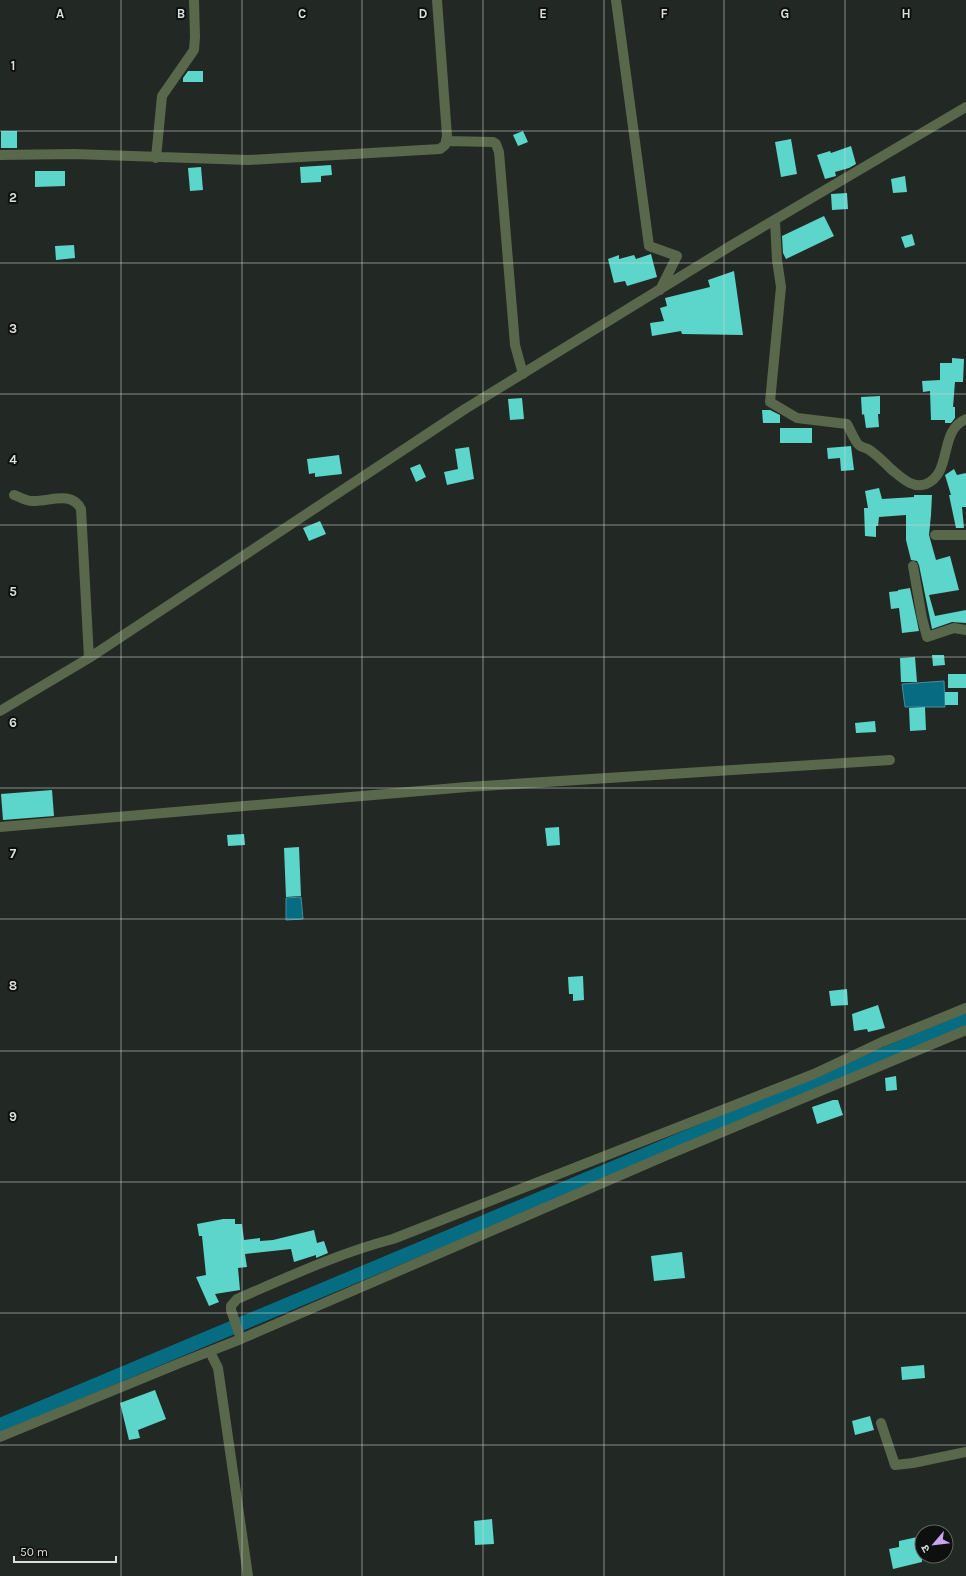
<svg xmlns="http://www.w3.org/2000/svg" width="966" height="1576" font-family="Karla,'Noto Sans Devanagari',sans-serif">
  <rect width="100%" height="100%" fill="#222824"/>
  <!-- water -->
  <path fill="#056c82" stroke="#458e9d" d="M 944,681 L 945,707 L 905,707 L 902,684 Z
    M 301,897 L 303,919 L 286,920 L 286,898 Z"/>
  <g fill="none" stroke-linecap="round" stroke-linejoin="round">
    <!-- canal -->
    <path stroke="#056c82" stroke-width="14" d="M 0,1425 L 966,1020"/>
  </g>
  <!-- building -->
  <path fill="#5cd5cb" d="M 188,71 L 203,71 L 203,82 L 183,82 L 183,78 Z
    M 1,131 L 17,131 L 17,148 L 1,148 Z
    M 523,131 L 528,142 L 518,146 L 513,135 Z
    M 791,139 L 797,174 L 781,177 L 775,142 Z
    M 851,146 L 856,164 L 849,168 L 835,172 L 836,176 L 825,179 L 817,155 L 830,151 L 831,153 Z
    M 331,165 L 332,175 L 321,176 L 321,182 L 301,183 L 300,167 Z
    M 201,167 L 203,190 L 190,191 L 188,168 Z
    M 35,171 L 65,171 L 65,186 L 35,187 Z
    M 905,176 L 907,192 L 893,193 L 891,179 Z
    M 847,193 L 848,209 L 832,210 L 831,194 Z
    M 824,216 L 834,236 L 786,259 L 783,253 L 782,236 Z
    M 912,234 L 915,245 L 905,248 L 901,237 Z
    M 74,245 L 75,258 L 56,260 L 55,246 Z
    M 651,254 L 657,277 L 627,286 L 625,281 L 614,283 L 608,259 L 619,255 L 619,259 L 634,255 L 636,259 Z
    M 734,271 L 743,335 L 682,334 L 681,331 L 652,336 L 650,323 L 664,321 L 660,308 L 667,306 L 665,298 L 710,287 L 708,280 Z
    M 952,358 L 964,359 L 963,382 L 955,382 L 953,407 L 955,407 L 955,418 L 951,423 L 945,423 L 945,420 L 931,420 L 930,391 L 923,392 L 922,381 L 940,380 L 940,363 L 952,363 Z
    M 880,396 L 880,414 L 878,414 L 879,427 L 866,428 L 864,414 L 862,415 L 861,397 Z
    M 522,398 L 524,419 L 510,420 L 508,399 Z
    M 762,410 L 770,410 L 780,415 L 780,423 L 763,423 Z
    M 780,428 L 812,428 L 812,443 L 780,443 Z
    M 851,446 L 854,470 L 841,471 L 840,458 L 828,459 L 827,448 Z
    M 469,447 L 474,479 L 447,485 L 444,472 L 458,469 L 455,449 Z
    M 339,455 L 342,474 L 315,477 L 315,473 L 309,474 L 307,459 Z
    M 420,464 L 426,477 L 416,482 L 410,468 Z
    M 954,469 L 957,475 L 966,473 L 966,507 L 962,507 L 964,528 L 956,528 L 949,495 L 951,495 L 945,475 Z
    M 879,488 L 882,499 L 914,497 L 914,495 L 932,495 L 931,515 L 929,535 L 936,560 L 950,556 L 959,590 L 929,595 L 935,616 L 966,610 L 966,623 L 952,622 L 932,629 L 919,565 L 917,561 L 911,560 L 906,540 L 906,515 L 879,517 L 878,526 L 876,526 L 876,537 L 865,536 L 864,508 L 868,508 L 865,491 Z
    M 320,521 L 326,534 L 309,541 L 303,528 Z
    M 910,588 L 919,631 L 902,633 L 899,608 L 891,609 L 889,592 L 898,591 L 898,590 Z
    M 932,655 L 944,655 L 945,665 L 933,666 Z
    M 915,657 L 917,682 L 901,682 L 900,658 Z
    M 948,674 L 966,674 L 966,688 L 948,688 Z
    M 945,692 L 958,692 L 958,705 L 945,705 Z
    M 925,707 L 926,730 L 910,731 L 909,708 Z
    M 875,721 L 876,732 L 856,733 L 855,723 Z
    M 52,790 L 54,816 L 3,820 L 1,794 Z
    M 559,827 L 560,845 L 547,846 L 545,828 Z
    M 244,834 L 245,845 L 228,846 L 227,835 Z
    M 299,847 L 301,896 L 286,897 L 284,848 Z
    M 583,976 L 584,1000 L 573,1001 L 573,994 L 569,994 L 568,977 Z
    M 847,989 L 848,1005 L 831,1006 L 829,991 Z
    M 878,1005 L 885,1028 L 868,1032 L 867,1029 L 854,1031 L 852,1014 Z
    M 896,1076 L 897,1090 L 886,1091 L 885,1078 Z
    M 833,1100 L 838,1100 L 843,1115 L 817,1124 L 812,1107 Z
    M 223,1219 L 235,1219 L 235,1224 L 242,1224 L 244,1240 L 260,1238 L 260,1241 L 273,1240 L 314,1230 L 317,1243 L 324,1241 L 328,1253 L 316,1258 L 316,1255 L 294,1262 L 291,1249 L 245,1254 L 247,1267 L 238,1268 L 240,1290 L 215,1294 L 219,1302 L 209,1306 L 196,1277 L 206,1275 L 202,1236 L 199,1236 L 197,1224 Z
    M 682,1252 L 685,1278 L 654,1281 L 651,1256 Z
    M 924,1365 L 925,1378 L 902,1380 L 901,1367 Z
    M 155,1390 L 166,1419 L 138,1430 L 140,1438 L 129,1440 L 120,1403 Z
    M 870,1416 L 874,1430 L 855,1435 L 852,1421 Z
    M 492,1519 L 494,1544 L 475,1545 L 474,1521 Z
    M 922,1536 L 922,1562 L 893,1569 L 889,1549 L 899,1547 L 899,1541 Z"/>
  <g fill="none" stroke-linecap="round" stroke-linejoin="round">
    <!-- minor -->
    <path stroke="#59674a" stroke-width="10" d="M 616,0 L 649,246 L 677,256 L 660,290
      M 446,141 L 493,142 L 496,144 L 499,152 L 515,345 L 523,374
      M 0,155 L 74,154 L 248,160 L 440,149 L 445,145 L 447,136 L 437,0
      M 156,158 L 162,96 L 194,50 L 195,37 L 194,0
      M 775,221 L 777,260 L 781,287 L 770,402 L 797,418 L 847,424 C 850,429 855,442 859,445 C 861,447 865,448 868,449 C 876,454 884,462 891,469 C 901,477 912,489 926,484 C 953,473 938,431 966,419
      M 14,495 C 20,497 26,501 32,501 C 49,502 71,490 81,509 L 89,658
      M 935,535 L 966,535
      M 913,566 L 922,618 L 927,637 L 954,628 L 966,630
      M 0,711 L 89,658 L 465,409 L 732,245 L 966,107
      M 0,827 L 467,787 L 890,760
      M 241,1339 L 231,1310 L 231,1306 L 237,1299 C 288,1277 339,1253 393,1239 L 814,1074 L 882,1042 L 966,1008
      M 210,1352 L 218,1368 L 248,1576
      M 881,1423 L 895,1465 L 913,1463 L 966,1452
      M 0,1437 L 180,1363 L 241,1339 L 665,1156 L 966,1030"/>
  </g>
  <!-- grid -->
  <path fill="none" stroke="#dadedc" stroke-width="1" stroke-opacity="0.55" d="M 121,0 L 121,1576M 242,0 L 242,1576M 362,0 L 362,1576M 483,0 L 483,1576M 604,0 L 604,1576M 724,0 L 724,1576M 845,0 L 845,1576M 0,131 L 966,131M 0,263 L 966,263M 0,394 L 966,394M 0,525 L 966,525M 0,657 L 966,657M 0,788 L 966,788M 0,919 L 966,919M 0,1051 L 966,1051M 0,1182 L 966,1182M 0,1313 L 966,1313M 0,1445 L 966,1445"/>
  <g font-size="13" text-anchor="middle" font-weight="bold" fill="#dadedc" stroke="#0d100e" stroke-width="4" stroke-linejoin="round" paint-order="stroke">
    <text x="60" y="18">A</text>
    <text x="181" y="18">B</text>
    <text x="302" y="18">C</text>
    <text x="423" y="18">D</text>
    <text x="543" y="18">E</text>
    <text x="664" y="18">F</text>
    <text x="785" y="18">G</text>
    <text x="906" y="18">H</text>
    <text x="13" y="70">1</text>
    <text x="13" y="202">2</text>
    <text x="13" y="333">3</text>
    <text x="13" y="464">4</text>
    <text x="13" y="596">5</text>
    <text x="13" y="727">6</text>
    <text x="13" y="858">7</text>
    <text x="13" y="990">8</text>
    <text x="13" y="1121">9</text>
  </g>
  <!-- north arrow -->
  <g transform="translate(934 1544) rotate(242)"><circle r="19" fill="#0d100e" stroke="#5f6260"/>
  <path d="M0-3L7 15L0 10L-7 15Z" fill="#c9a5ee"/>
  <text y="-6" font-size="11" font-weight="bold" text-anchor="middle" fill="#dadedc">उ</text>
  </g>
  <!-- scale -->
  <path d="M14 1556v6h102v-6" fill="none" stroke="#dadedc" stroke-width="2"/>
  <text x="20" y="1556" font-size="12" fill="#dadedc" stroke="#0d100e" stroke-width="3" paint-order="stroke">50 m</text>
</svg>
